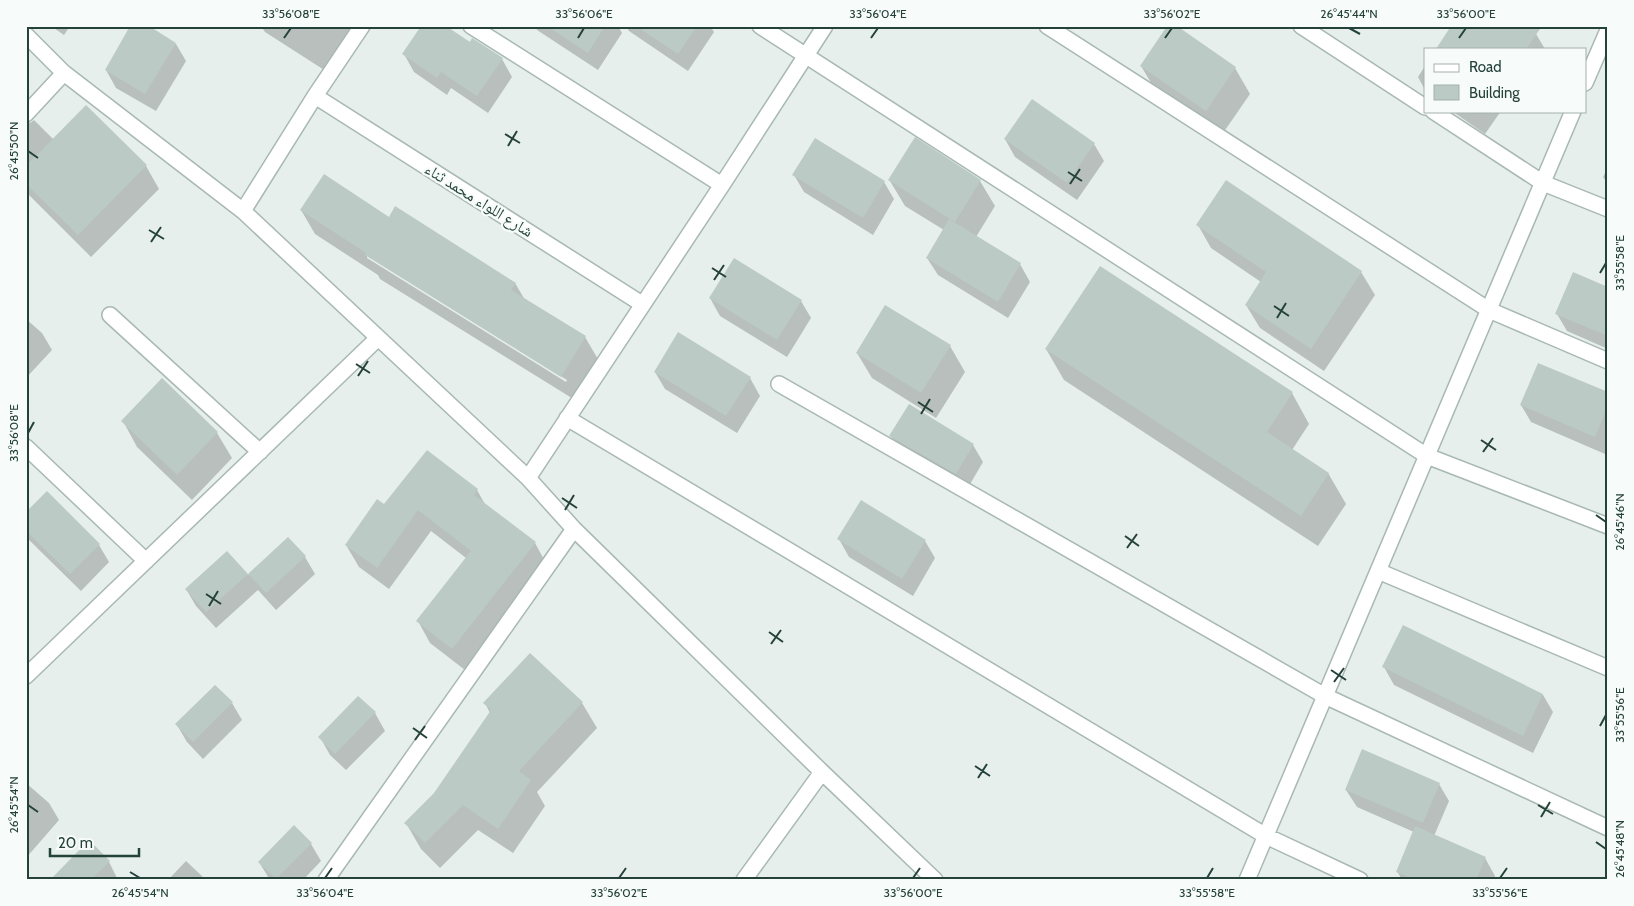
<svg xmlns="http://www.w3.org/2000/svg" width="1634" height="906" font-family="Cabin,'Noto Naskh Arabic',sans-serif">
  <rect width="100%" height="100%" fill="#e6efeb"/>
  <!-- shadow -->
  <path fill="#0003" fill-rule="evenodd" d="M 51,26 L 70,26 L 64,35 Z
    M 261,26 L 362,26 L 332,75 L 265,32 Z
    M 535,26 L 618,26 L 622,33 L 598,70 L 537,30 Z
    M 626,26 L 710,26 L 714,32 L 688,71 L 629,31 Z
    M 1175,26 L 1235,68 L 1250,94 L 1221,136 L 1156,91 L 1141,66 Z
    M 1536,34 L 1545,49 L 1437,49 Z
    M 176,44 L 186,61 L 156,111 L 116,88 L 106,70 Z
    M 470,44 L 502,59 L 512,77 L 488,113 L 451,88 L 447,95 L 414,72 L 404,54 Z
    M 1425,66 L 1425,90 L 1418,77 Z
    M 1452,111 L 1501,111 L 1485,134 Z
    M 26,117 L 30,123 L 34,120 L 54,140 L 146,166 L 159,189 L 91,257 L 26,192 Z
    M 1005,139 L 1094,144 L 1104,161 L 1077,200 L 1015,157 Z
    M 1608,167 L 1608,184 L 1603,177 Z
    M 794,175 L 884,182 L 894,199 L 873,235 L 804,192 Z
    M 890,181 L 980,181 L 995,206 L 976,237 L 1020,264 L 1030,282 L 1008,318 L 938,275 L 927,258 L 944,230 L 905,206 Z
    M 301,210 L 389,218 L 515,283 L 525,300 L 585,337 L 599,361 L 575,400 L 380,279 L 378,275 L 315,234 ZM 367,255 L 567,380 L 566,382 L 367,258 Z
    M 1198,225 L 1361,272 L 1375,295 L 1324,371 L 1260,328 L 1246,305 L 1261,282 L 1211,248 Z
    M 1608,289 L 1608,349 L 1567,331 L 1557,314 Z
    M 710,298 L 801,301 L 811,318 L 787,357 L 720,316 Z
    M 26,319 L 42,333 L 52,350 L 26,378 Z
    M 950,346 L 965,372 L 936,418 L 872,378 L 857,353 Z
    M 1046,349 L 1292,393 L 1309,424 L 1292,450 L 1328,473 L 1346,504 L 1318,546 L 1064,380 Z
    M 655,372 L 750,378 L 760,396 L 737,433 L 665,389 Z
    M 1608,394 L 1608,447 L 1605,454 L 1531,422 L 1521,405 Z
    M 123,421 L 217,433 L 232,458 L 192,500 L 137,447 Z
    M 891,436 L 973,445 L 983,462 L 966,491 L 901,454 Z
    M 477,490 L 486,506 L 535,543 L 547,565 L 465,670 L 430,643 L 418,621 L 466,558 L 431,531 L 389,589 L 359,567 L 346,545 L 384,506 Z
    M 47,493 L 99,545 L 109,562 L 81,591 L 27,538 L 26,539 L 26,513 Z
    M 288,539 L 305,557 L 315,574 L 276,610 L 258,590 L 216,628 L 196,606 L 186,589 L 227,552 L 248,575 Z
    M 839,539 L 925,541 L 935,558 L 913,596 L 849,557 Z
    M 1384,667 L 1543,695 L 1553,712 L 1533,753 L 1394,685 Z
    M 358,697 L 375,713 L 385,731 L 346,770 L 330,755 L 320,737 Z
    M 232,703 L 242,720 L 203,759 L 187,742 L 177,725 Z
    M 485,703 L 582,703 L 597,728 L 537,792 L 545,806 L 513,853 L 478,830 L 440,868 L 421,849 L 406,823 L 435,794 L 490,713 Z
    M 26,783 L 49,803 L 59,820 L 26,858 Z
    M 1439,784 L 1449,801 L 1434,836 L 1485,858 L 1495,876 L 1493,880 L 1402,880 L 1397,871 L 1414,832 L 1357,807 L 1346,790 Z
    M 311,844 L 321,861 L 303,880 L 270,880 L 259,862 Z
    M 186,861 L 202,876 L 204,880 L 168,880 Z
    M 109,862 L 118,880 L 52,880 Z"/>
  <!-- building -->
  <path fill="#bbcac4" d="M 130,26 L 149,26 L 176,43 L 145,94 L 105,70 Z
    M 421,26 L 446,26 L 470,42 L 472,38 L 503,58 L 477,96 L 441,72 L 437,78 L 402,54 Z
    M 547,26 L 605,26 L 588,53 Z
    M 636,26 L 697,26 L 678,54 Z
    M 1167,26 L 1177,26 L 1236,67 L 1206,111 L 1140,66 Z
    M 1451,26 L 1542,26 L 1526,49 L 1436,49 Z
    M 1032,99 L 1095,143 L 1067,183 L 1004,139 Z
    M 86,105 L 147,165 L 78,235 L 26,184 L 26,166 Z
    M 915,137 L 981,180 L 955,222 L 888,180 Z
    M 815,138 L 885,181 L 863,218 L 792,175 Z
    M 324,174 L 389,217 L 395,206 L 516,283 L 511,290 L 586,336 L 561,377 L 365,255 L 366,253 L 300,210 Z
    M 1226,180 L 1362,271 L 1311,349 L 1245,305 L 1266,272 L 1196,225 Z
    M 949,219 L 1021,263 L 998,302 L 926,258 Z
    M 734,258 L 802,300 L 777,340 L 709,298 Z
    M 1100,266 L 1293,392 L 1267,432 L 1329,473 L 1301,516 L 1045,349 Z
    M 1573,272 L 1608,287 L 1608,336 L 1555,314 Z
    M 885,305 L 951,345 L 921,393 L 856,353 Z
    M 678,332 L 751,377 L 726,416 L 654,372 Z
    M 1538,363 L 1608,392 L 1608,406 L 1595,437 L 1520,405 Z
    M 162,378 L 218,432 L 177,475 L 121,421 Z
    M 909,404 L 974,444 L 956,474 L 889,436 Z
    M 427,450 L 478,489 L 474,495 L 536,542 L 452,649 L 416,621 L 471,551 L 418,510 L 377,568 L 345,545 L 377,499 L 384,504 Z
    M 47,491 L 100,544 L 70,574 L 26,531 L 26,512 Z
    M 861,500 L 926,540 L 902,579 L 837,539 Z
    M 288,537 L 306,556 L 266,593 L 248,574 Z
    M 227,551 L 248,574 L 206,612 L 185,589 Z
    M 1403,625 L 1543,694 L 1523,736 L 1382,667 Z
    M 530,653 L 583,702 L 519,771 L 531,780 L 498,829 L 463,805 L 425,843 L 404,823 L 434,793 L 491,710 L 483,703 Z
    M 215,685 L 233,702 L 193,742 L 175,724 Z
    M 358,696 L 376,712 L 335,754 L 318,737 Z
    M 1362,749 L 1440,783 L 1423,823 L 1345,790 Z
    M 294,825 L 312,843 L 276,879 L 258,862 Z
    M 1415,826 L 1486,857 L 1476,880 L 1415,880 L 1396,872 Z
    M 89,840 L 110,861 L 91,880 L 50,880 Z"/>
  <g fill="none" stroke-linecap="round" stroke-linejoin="round">
    <!-- minor casing -->
    <g stroke="#a8b8b2" stroke-width="18">
      <path id="minor" d="M 471,26 L 722,185
        M 760,26 L 1427,456 L 1608,526
        M 1047,26 L 1489,310 L 1608,361
        M 1301,26 L 1425,107
        M 26,35 L 64,73 L 243,211 L 528,478 L 574,529 L 822,772 L 935,880
        M 1585,83 L 1608,30
        M 315,96 L 642,304
        M 1433,111 L 1543,183 L 1608,209
        M 26,114 L 64,73
        M 243,211 L 315,96 L 362,26
        M 110,315 L 260,452
        M 779,384 L 1325,696 L 1608,828
        M 567,418 L 1266,836 L 1360,880
        M 26,447 L 146,561
        M 528,478 L 722,185 L 825,26
        M 1378,571 L 1608,668
        M 26,676 L 378,338
        M 326,880 L 574,529
        M 744,880 L 822,772
        M 1247,880 L 1573,111"/>
    </g>
    <!-- minor -->
    <use href="#minor" stroke="#fff" stroke-width="15"/>
  </g>
  <!-- ticks -->
  <path fill="none" stroke="#24423a" stroke-width="2" d="M 1349,28 L 1360,34M 284,38 L 291,28M 578,38 L 584,28M 871,38 L 878,28M 1165,38 L 1172,28M 1459,38 L 1466,28M 505,134 L 520,143M 508,146 L 517,131M 28,151 L 38,158M 1068,172 L 1082,181M 1070,184 L 1080,169M 149,230 L 164,239M 151,242 L 161,227M 712,268 L 726,277M 1600,273 L 1606,263M 714,280 L 724,265M 1274,306 L 1289,316M 1277,318 L 1286,303M 356,364 L 370,373M 358,376 L 368,361M 918,402 L 933,412M 921,414 L 930,399M 28,433 L 34,422M 1481,440 L 1496,450M 1483,452 L 1493,438M 562,498 L 577,508M 565,510 L 574,495M 1596,515 L 1606,522M 1125,536 L 1139,546M 1127,548 L 1137,534M 206,594 L 221,604M 209,606 L 218,591M 769,632 L 783,642M 771,644 L 781,630M 1331,670 L 1346,680M 1334,682 L 1344,668M 1600,726 L 1606,715M 413,728 L 427,738M 415,740 L 425,726M 975,766 L 990,776M 978,778 L 987,764M 28,805 L 38,812M 1538,805 L 1553,814M 1541,817 L 1550,802M 1596,842 L 1606,849M 130,872 L 140,878M 325,878 L 332,868M 619,878 L 626,868M 913,878 L 920,868M 1207,878 L 1213,868M 1500,878 L 1507,868"/>
  <g text-anchor="middle" dominant-baseline="central" stroke-width="4.5" stroke-linejoin="round" paint-order="stroke">
    <!-- street labels -->
    <g font-size="16" fill="#24423a" stroke="#f7fbf9">
      <text transform="translate(479 200) rotate(32)">شارع اللواء محمد ثناء</text>
    </g>
  </g>
  <!-- border -->
  <rect width="1634" height="906" fill="none" stroke="#f7fbf9" stroke-width="55"/>
  <!-- legend -->
  <rect x="1424" y="48" width="162" height="65" fill="#f7fbf9" stroke="#a3b1ad"/>
  <rect x="1434" y="64" width="25" height="8" fill="#ffffff" stroke="#a3b1ad"/>
  <text x="1469" y="72" font-size="15" fill="#24423a">Road</text>
  <rect x="1434" y="85" width="25" height="15" fill="#bbcac4" stroke="#a3b1ad"/>
  <text x="1469" y="98" font-size="15" fill="#24423a">Building</text>
  <!-- scale -->
  <path d="M50 848v8h89v-8" fill="none" stroke="#24423a" stroke-width="2.5"/>
  <text x="58" y="848" font-size="15" fill="#24423a" stroke="#f7fbf9" stroke-width="4" paint-order="stroke">20 m</text>
  <rect x="28" y="28" width="1578" height="850" fill="none" stroke="#24423a" stroke-width="2"/>
  <g font-size="12" text-anchor="middle" fill="#24423a">
    <text x="291" y="18">33°56'08"E</text>
    <text x="584" y="18">33°56'06"E</text>
    <text x="878" y="18">33°56'04"E</text>
    <text x="1172" y="18">33°56'02"E</text>
    <text x="1349" y="18">26°45'44"N</text>
    <text x="1466" y="18">33°56'00"E</text>
    <text transform="translate(14 151) rotate(-90)" y="4">26°45'50"N</text>
    <text transform="translate(1620 263) rotate(-90)" y="4">33°55'58"E</text>
    <text transform="translate(14 433) rotate(-90)" y="4">33°56'08"E</text>
    <text transform="translate(1620 522) rotate(-90)" y="4">26°45'46"N</text>
    <text transform="translate(1620 715) rotate(-90)" y="4">33°55'56"E</text>
    <text transform="translate(14 805) rotate(-90)" y="4">26°45'54"N</text>
    <text transform="translate(1620 849) rotate(-90)" y="4">26°45'48"N</text>
    <text x="140" y="897">26°45'54"N</text>
    <text x="325" y="897">33°56'04"E</text>
    <text x="619" y="897">33°56'02"E</text>
    <text x="913" y="897">33°56'00"E</text>
    <text x="1207" y="897">33°55'58"E</text>
    <text x="1500" y="897">33°55'56"E</text>
  </g>
</svg>
